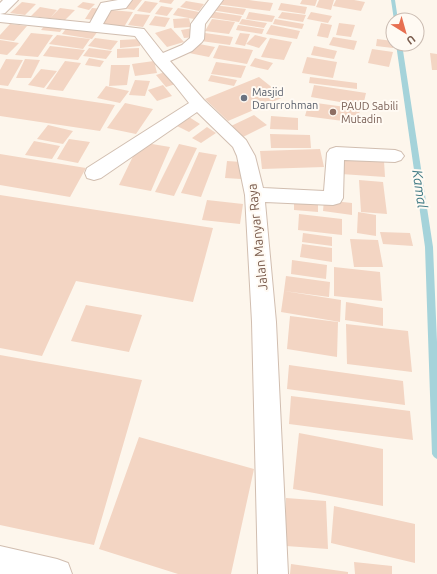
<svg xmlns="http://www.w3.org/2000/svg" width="437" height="574" font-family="Ubuntu,sans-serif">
  <rect width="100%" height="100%" fill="#fdf6ec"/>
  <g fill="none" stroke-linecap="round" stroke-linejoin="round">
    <!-- stream -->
    <path fill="#a5d3da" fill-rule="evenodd" d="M 391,0 L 395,0 L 398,20 L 394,20 Z
      M 396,44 L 402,44 L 433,247 L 437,342 L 437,459 L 434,457 L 432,454 L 425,247 Z"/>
  </g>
  <!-- building -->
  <path fill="#f3d5c3" d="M 128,0 L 142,0 L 134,10 L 122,8 Z
    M 160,0 L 174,0 L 171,4 L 159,2 Z
    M 218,0 L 249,0 L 273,3 L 270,11 L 216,4 Z
    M 302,0 L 317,0 L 315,6 L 300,4 Z
    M 319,0 L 334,0 L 331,10 L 316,7 Z
    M 336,0 L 354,0 L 365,2 L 361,11 L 333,6 Z
    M 145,1 L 158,3 L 150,13 L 137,11 Z
    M 186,1 L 204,4 L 199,11 L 180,7 Z
    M 22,2 L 36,4 L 25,15 L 10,13 Z
    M 83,2 L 95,4 L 89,10 L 77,7 Z
    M 281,3 L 307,7 L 305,14 L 278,10 Z
    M 214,5 L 246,9 L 243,15 L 211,10 Z
    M 161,6 L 173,8 L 167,16 L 155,14 Z
    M 40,7 L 57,10 L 51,17 L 60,8 L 75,10 L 65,20 L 31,16 Z
    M 92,8 L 103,9 L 97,20 L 85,19 Z
    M 178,8 L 199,12 L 194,19 L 173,15 Z
    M 111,10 L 133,12 L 124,27 L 102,25 Z
    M 209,11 L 242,16 L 239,22 L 206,17 Z
    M 249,12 L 275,16 L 272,22 L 246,19 Z
    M 282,12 L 306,15 L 303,22 L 278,18 Z
    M 311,12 L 332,16 L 328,23 L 307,19 Z
    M 135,14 L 150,15 L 143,27 L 128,25 Z
    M 155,16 L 170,18 L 165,27 L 149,25 Z
    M 189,18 L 191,27 L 174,28 L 173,19 Z
    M 212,19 L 235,22 L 229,34 L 205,31 Z
    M 242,19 L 267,23 L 264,28 L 239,24 Z
    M 275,19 L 304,24 L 302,29 L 273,24 Z
    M 321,23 L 332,25 L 328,38 L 317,36 Z
    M 339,23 L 355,25 L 351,37 L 336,35 Z
    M 10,24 L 27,26 L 14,41 L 0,39 L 0,35 Z
    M 46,24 L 64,26 L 60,32 L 41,30 Z
    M 238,25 L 264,29 L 262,34 L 236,30 Z
    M 271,25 L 300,31 L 297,39 L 266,34 Z
    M 68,26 L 98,31 L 92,39 L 62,34 Z
    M 171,28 L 184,42 L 167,47 L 155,33 Z
    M 193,28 L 196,37 L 184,38 L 181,30 Z
    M 31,33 L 53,35 L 38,57 L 15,55 Z
    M 205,33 L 233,37 L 230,45 L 201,41 Z
    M 240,33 L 250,34 L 245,46 L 235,44 Z
    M 57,35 L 90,39 L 83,49 L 49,44 Z
    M 255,35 L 267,38 L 259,48 L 246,44 Z
    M 333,37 L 357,41 L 354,50 L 329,45 Z
    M 95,38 L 118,41 L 111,50 L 88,46 Z
    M 270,38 L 292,42 L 284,60 L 261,57 Z
    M 140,39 L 140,46 L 120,48 L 120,40 Z
    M 377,39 L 393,41 L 393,48 L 376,46 Z
    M 0,40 L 19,43 L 7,55 L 0,54 Z
    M 194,43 L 215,47 L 209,57 L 189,53 Z
    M 219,45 L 253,50 L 247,64 L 213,58 Z
    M 50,46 L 85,50 L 78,60 L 43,56 Z
    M 314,46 L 337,51 L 334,59 L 311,55 Z
    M 89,48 L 112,51 L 106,59 L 83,56 Z
    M 139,48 L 139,57 L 117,58 L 117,49 Z
    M 372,49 L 393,52 L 389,67 L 368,63 Z
    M 430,53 L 437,54 L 437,70 L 432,70 Z
    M 307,57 L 337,62 L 333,78 L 302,73 Z
    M 89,58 L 104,61 L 100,67 L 85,65 Z
    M 255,58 L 273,63 L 268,70 L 250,66 Z
    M 6,59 L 23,60 L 8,86 L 0,85 L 0,70 Z
    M 25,59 L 40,60 L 31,78 L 16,78 Z
    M 65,61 L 81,63 L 63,91 L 46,89 Z
    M 154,61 L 157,73 L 135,76 L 132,64 Z
    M 216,62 L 246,66 L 241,78 L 211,74 Z
    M 111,65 L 130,65 L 127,85 L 109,86 Z
    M 41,69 L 57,71 L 44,88 L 28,85 Z
    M 168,71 L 179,83 L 166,87 L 156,75 Z
    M 211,75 L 237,80 L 234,86 L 208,81 Z
    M 259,77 L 284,97 L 228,121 L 205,99 Z
    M 310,77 L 357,83 L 357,89 L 309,83 Z
    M 135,80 L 150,81 L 145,96 L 129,95 Z
    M 163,85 L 172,96 L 157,101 L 148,90 Z
    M 314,85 L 366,93 L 363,106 L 311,97 Z
    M 106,86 L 129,91 L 120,103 L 97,98 Z
    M 0,88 L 115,105 L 100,131 L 0,116 Z
    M 309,102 L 360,109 L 358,123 L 305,116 Z
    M 125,103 L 153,109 L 136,134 L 107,128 Z
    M 254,115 L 267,125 L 243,137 L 231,126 Z
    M 271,116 L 298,118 L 298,130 L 270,129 Z
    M 189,117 L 200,124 L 189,132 L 177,126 Z
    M 48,125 L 73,131 L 63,144 L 37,139 Z
    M 207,127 L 216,133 L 201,143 L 192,138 Z
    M 270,134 L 310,135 L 311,148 L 271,148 Z
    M 69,139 L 90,142 L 78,163 L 57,159 Z
    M 34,141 L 60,146 L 52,159 L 25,155 Z
    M 140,142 L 170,147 L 151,191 L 119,185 Z
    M 179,144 L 197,148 L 174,196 L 155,192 Z
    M 320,149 L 324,167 L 262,169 L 260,151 Z
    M 199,152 L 217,155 L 201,197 L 181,193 Z
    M 0,154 L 86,168 L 70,197 L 0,185 Z
    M 341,158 L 384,161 L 385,177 L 341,174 Z
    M 227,161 L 242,162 L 241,179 L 225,178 Z
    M 359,180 L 383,182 L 387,214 L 361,212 Z
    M 0,195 L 213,228 L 193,302 L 76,281 L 42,356 L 0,348 Z
    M 294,199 L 318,200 L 318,212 L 294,210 Z
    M 207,200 L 243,204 L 240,224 L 202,220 Z
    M 324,200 L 352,203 L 352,215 L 323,211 Z
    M 358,212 L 376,215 L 376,236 L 357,233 Z
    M 299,214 L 342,219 L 342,235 L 298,230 Z
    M 380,232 L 410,233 L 413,246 L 383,244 Z
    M 303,233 L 332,237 L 332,246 L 302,242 Z
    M 350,239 L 378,240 L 383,267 L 354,267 Z
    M 302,244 L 332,248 L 332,262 L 300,257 Z
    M 292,260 L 327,265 L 326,279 L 291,274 Z
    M 334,267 L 380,272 L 382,301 L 334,296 Z
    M 286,276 L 330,282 L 329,297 L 284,291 Z
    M 284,291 L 341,300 L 340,322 L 281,312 Z
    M 346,302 L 383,308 L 383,326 L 345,320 Z
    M 86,305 L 142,315 L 129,352 L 71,341 Z
    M 290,316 L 338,322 L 337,357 L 287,349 Z
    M 346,324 L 408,331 L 412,372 L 347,364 Z
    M 0,355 L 142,380 L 94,545 L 0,525 Z
    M 289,365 L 403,381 L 405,405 L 287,389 Z
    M 291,396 L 410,411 L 413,440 L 289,424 Z
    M 299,433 L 383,449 L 383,506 L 293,489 Z
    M 139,437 L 254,469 L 231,574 L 178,574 L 99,549 Z
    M 286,498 L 326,501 L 328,549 L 286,546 Z
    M 334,506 L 415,524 L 415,563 L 331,543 Z
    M 354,562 L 392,566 L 392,574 L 355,574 Z
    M 291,564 L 348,572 L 348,574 L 290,574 Z"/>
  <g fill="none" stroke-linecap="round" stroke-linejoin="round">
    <!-- minor casing -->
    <g stroke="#d1beb0" stroke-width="2">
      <path id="minor" d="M 3,0 L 18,0 L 5,13 L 0,14 L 90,23 L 101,3 L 118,0 L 132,0 L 126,8 L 111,10 L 103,24 L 144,29 L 163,53 L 182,45 L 190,38 L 191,24 L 209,0 L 223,0 L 205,24 L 204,39 L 202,42 L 192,51 L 170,61 L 204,100 L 246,140 L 255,156 L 263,188 L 324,191 L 327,153 L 330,149 L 336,147 L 395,150 L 401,152 L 404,156 L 401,160 L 395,162 L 344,160 L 343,198 L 340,203 L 333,205 L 265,202 L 276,322 L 288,574 L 258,574 L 252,322 L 245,195 L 237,156 L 233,147 L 197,112 L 101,178 L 94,180 L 87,178 L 85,173 L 87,168 L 189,103 L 174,84 L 155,63 L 135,36 L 0,22 L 0,3 Z
        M 0,546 L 57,559 L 68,563 L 72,574 L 0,574 Z"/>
    </g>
    <!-- minor -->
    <use href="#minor" fill="#fff" fill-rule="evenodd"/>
  </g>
  <!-- markers -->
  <circle fill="#6b7280" stroke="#fffaf3" stroke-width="1.5" cx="244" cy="98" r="4"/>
  <circle fill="#8d6e63" stroke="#fffaf3" stroke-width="1.5" cx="333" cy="112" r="4"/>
  <g text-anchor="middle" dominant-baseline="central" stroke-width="4" stroke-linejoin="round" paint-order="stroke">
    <!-- far-worship labels -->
    <g font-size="11" fill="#5b616d" stroke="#fffaf3" text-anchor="start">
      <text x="252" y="92">Masjid<tspan x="252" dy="13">Darurrohman</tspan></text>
    </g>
    <!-- far-education labels -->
    <g font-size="11" fill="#785e54" stroke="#fffaf3" text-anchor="start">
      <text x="341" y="106">PAUD Sabili<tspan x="341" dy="13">Mutadin</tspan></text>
    </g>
    <!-- street labels -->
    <g font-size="13" fill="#7a5c4d" stroke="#fffaf3">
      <text transform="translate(257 237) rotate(-96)">Jalan Manyar Raya</text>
    </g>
    <!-- water labels -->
    <g font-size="14" font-style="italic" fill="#437c86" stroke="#fffaf3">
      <text transform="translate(420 189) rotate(82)">Kamal</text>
    </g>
  </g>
  <!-- north arrow -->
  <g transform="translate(405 32) rotate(143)"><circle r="19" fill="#fffaf3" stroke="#cabbb1"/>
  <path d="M0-3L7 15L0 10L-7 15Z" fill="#e76f51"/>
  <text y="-6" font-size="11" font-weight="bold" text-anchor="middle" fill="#7a5c4d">U</text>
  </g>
</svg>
